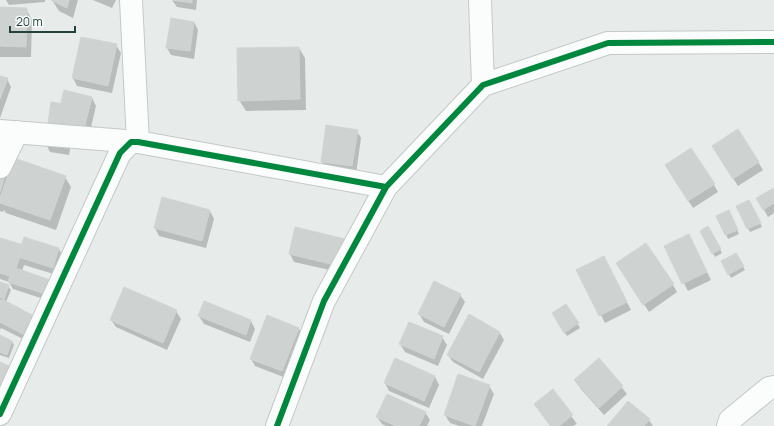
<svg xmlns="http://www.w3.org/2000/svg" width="774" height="426" font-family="Manrope,sans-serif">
  <rect width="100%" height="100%" fill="#e7ecea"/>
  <!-- shadow -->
  <path fill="#0003" d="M 6,0 L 45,0 L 45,2 L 9,5 Z
    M 52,0 L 78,0 L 73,18 L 59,11 Z
    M 93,0 L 116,0 L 112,8 Z
    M 172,0 L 197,0 L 196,10 L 177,7 Z
    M 0,8 L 26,9 L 32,20 L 31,57 L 0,57 Z
    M 194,22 L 198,30 L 194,59 L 171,55 L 167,48 Z
    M 116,45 L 121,53 L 112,93 L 77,86 L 73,78 Z
    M 299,48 L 305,58 L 306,110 L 246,111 L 239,100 Z
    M 0,77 L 7,79 L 11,87 L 0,118 Z
    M 65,91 L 92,98 L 96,106 L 88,140 L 72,137 L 69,155 L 50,152 L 46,144 L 62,104 Z
    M 357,131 L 361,138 L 356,174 L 326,169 L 322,162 Z
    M 717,153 L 758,162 L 763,170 L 738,186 Z
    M 0,167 L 65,177 L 71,187 L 56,230 L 6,213 L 4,210 L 3,212 L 0,211 Z
    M 670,173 L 714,185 L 718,192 L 693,208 Z
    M 774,189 L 774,213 L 768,217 L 758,199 Z
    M 162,198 L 210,211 L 214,219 L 206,248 L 159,236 L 155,228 Z
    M 751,205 L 762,227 L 750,232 L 737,207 Z
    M 731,215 L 739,234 L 728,239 L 718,216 Z
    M 708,227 L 722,253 L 715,257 L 701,231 Z
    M 296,228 L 343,273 L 294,262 L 290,254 Z
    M 0,239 L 23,246 L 59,249 L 63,257 L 57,275 L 24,265 L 22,271 L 50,280 L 50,301 L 13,289 L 9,282 L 0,279 Z
    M 693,243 L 711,280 L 688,291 L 665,246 Z
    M 736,254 L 745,270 L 731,278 L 722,262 Z
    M 604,257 L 631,310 L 605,323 L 577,270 Z
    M 622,271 L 673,285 L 677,292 L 649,312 Z
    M 0,283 L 8,286 L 11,290 L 6,302 L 32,316 L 36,324 L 27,341 L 1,328 L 0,330 L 0,305 L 2,301 L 0,300 Z
    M 460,295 L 465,302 L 449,334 L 424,322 L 419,314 Z
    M 566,305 L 580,328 L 567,336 L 553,314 Z
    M 176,311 L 181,319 L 167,350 L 116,327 L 111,320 Z
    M 199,316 L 251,321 L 255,329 L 250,342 L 204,324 Z
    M 469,316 L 500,333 L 504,340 L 483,379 L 453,362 L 448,355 Z
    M 299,329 L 303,336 L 286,378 L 255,366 L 251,359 Z
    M 0,337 L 12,341 L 14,345 L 9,358 L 0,355 Z
    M 442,337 L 447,345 L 438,366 L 405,352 L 400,344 Z
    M 599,359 L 627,394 L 604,415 L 580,388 L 575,380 Z
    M 0,363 L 9,367 L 13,375 L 0,398 Z
    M 435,377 L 439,385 L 429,408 L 389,391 L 385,383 Z
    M 489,386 L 494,394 L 482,426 L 459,426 L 450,423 L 445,415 Z
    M 553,391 L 577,424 L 573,426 L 550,426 L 535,405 Z
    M 425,412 L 430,420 L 427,426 L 386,426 L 382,424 L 377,417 Z
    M 649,420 L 653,426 L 608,426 Z"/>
  <!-- building -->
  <path fill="#ced3d2" stroke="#d0d5d3" d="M 51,0 L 69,0 L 67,8 Z
    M 172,0 L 192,0 L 192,3 Z
    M 0,7 L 27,8 L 26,47 L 0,46 Z
    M 171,18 L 194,22 L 190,51 L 166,48 Z
    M 81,37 L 117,44 L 108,86 L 72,78 Z
    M 299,47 L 300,99 L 238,101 L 237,48 Z
    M 0,76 L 8,78 L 0,99 Z
    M 64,90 L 92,97 L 83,133 L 55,127 Z
    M 51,102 L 71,105 L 65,147 L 45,144 Z
    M 326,125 L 358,130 L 352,166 L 321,162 Z
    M 738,129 L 759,162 L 733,179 L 712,146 Z
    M 691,148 L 715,184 L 688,201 L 665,165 Z
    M 14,158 L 66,176 L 50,220 L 0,203 L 0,198 Z
    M 0,166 L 7,168 L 0,192 Z
    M 774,188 L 774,203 L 763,210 L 756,198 Z
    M 162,197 L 210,210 L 202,241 L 154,228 Z
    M 749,200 L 761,223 L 747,229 L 736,206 Z
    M 729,210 L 738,230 L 725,235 L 716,216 Z
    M 708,226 L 721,249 L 712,254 L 700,231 Z
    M 295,227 L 345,239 L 339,266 L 289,254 Z
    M 689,234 L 707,272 L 682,284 L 664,246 Z
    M 24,237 L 59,248 L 53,268 L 18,257 Z
    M 0,238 L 24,245 L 13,277 L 0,273 Z
    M 646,243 L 674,284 L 643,305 L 616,263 Z
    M 736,253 L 744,266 L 728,275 L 721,261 Z
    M 604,256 L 627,302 L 599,316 L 576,270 Z
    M 13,267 L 50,280 L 45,294 L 8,282 Z
    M 434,281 L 461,294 L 444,327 L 418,314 Z
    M 0,282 L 9,285 L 4,299 L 0,297 Z
    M 124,287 L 177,310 L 163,343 L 110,320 Z
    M 2,299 L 32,315 L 23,334 L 0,322 L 0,303 Z
    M 204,301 L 251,320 L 246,335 L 198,316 Z
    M 566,304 L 579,323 L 564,333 L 552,313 Z
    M 469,314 L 500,332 L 479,372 L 447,355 Z
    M 267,315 L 299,328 L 282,371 L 250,359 Z
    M 409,322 L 443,336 L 434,359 L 399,344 Z
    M 0,335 L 12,341 L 7,355 L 0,352 Z
    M 395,358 L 435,376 L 424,401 L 384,383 Z
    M 599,358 L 623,386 L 599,408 L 574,380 Z
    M 0,362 L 9,366 L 0,386 Z
    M 458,374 L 490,385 L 475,426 L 444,415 Z
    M 553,389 L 573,415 L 559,426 L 551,426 L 534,404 Z
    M 387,394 L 426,412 L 419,426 L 396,426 L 376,417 Z
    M 628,401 L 650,419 L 644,426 L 607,426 Z"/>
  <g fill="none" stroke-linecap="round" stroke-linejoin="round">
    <!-- minor casing -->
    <g stroke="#c4c9c7" stroke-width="24">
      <path id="minor" d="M 480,0 L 483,85
        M 0,131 L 138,142 L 131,0
        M 0,167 L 17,132
        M 0,414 L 120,153 L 131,142 L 138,142 L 386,187
        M 277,426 L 324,301 L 386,187 L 483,85 L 608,43 L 774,42
        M 728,426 L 730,420 L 769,388 L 774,387"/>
    </g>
    <!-- minor -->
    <use href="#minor" stroke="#fbfcfc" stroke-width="22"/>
    <!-- cycleway casing -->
    <g stroke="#f6faf9" stroke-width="8">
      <path id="cycleway" d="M 0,414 L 120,153 L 131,142 L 138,142 L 386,187
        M 277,426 L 324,301 L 386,187 L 483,85 L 608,43 L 774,42"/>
    </g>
    <!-- cycleway -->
    <use href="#cycleway" stroke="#00873e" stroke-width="6"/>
  </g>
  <!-- scale -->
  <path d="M10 26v6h65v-6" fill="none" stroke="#23413d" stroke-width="2"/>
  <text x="16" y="26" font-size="12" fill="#23413d" stroke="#f6faf9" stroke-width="3" paint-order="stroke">20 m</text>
</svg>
